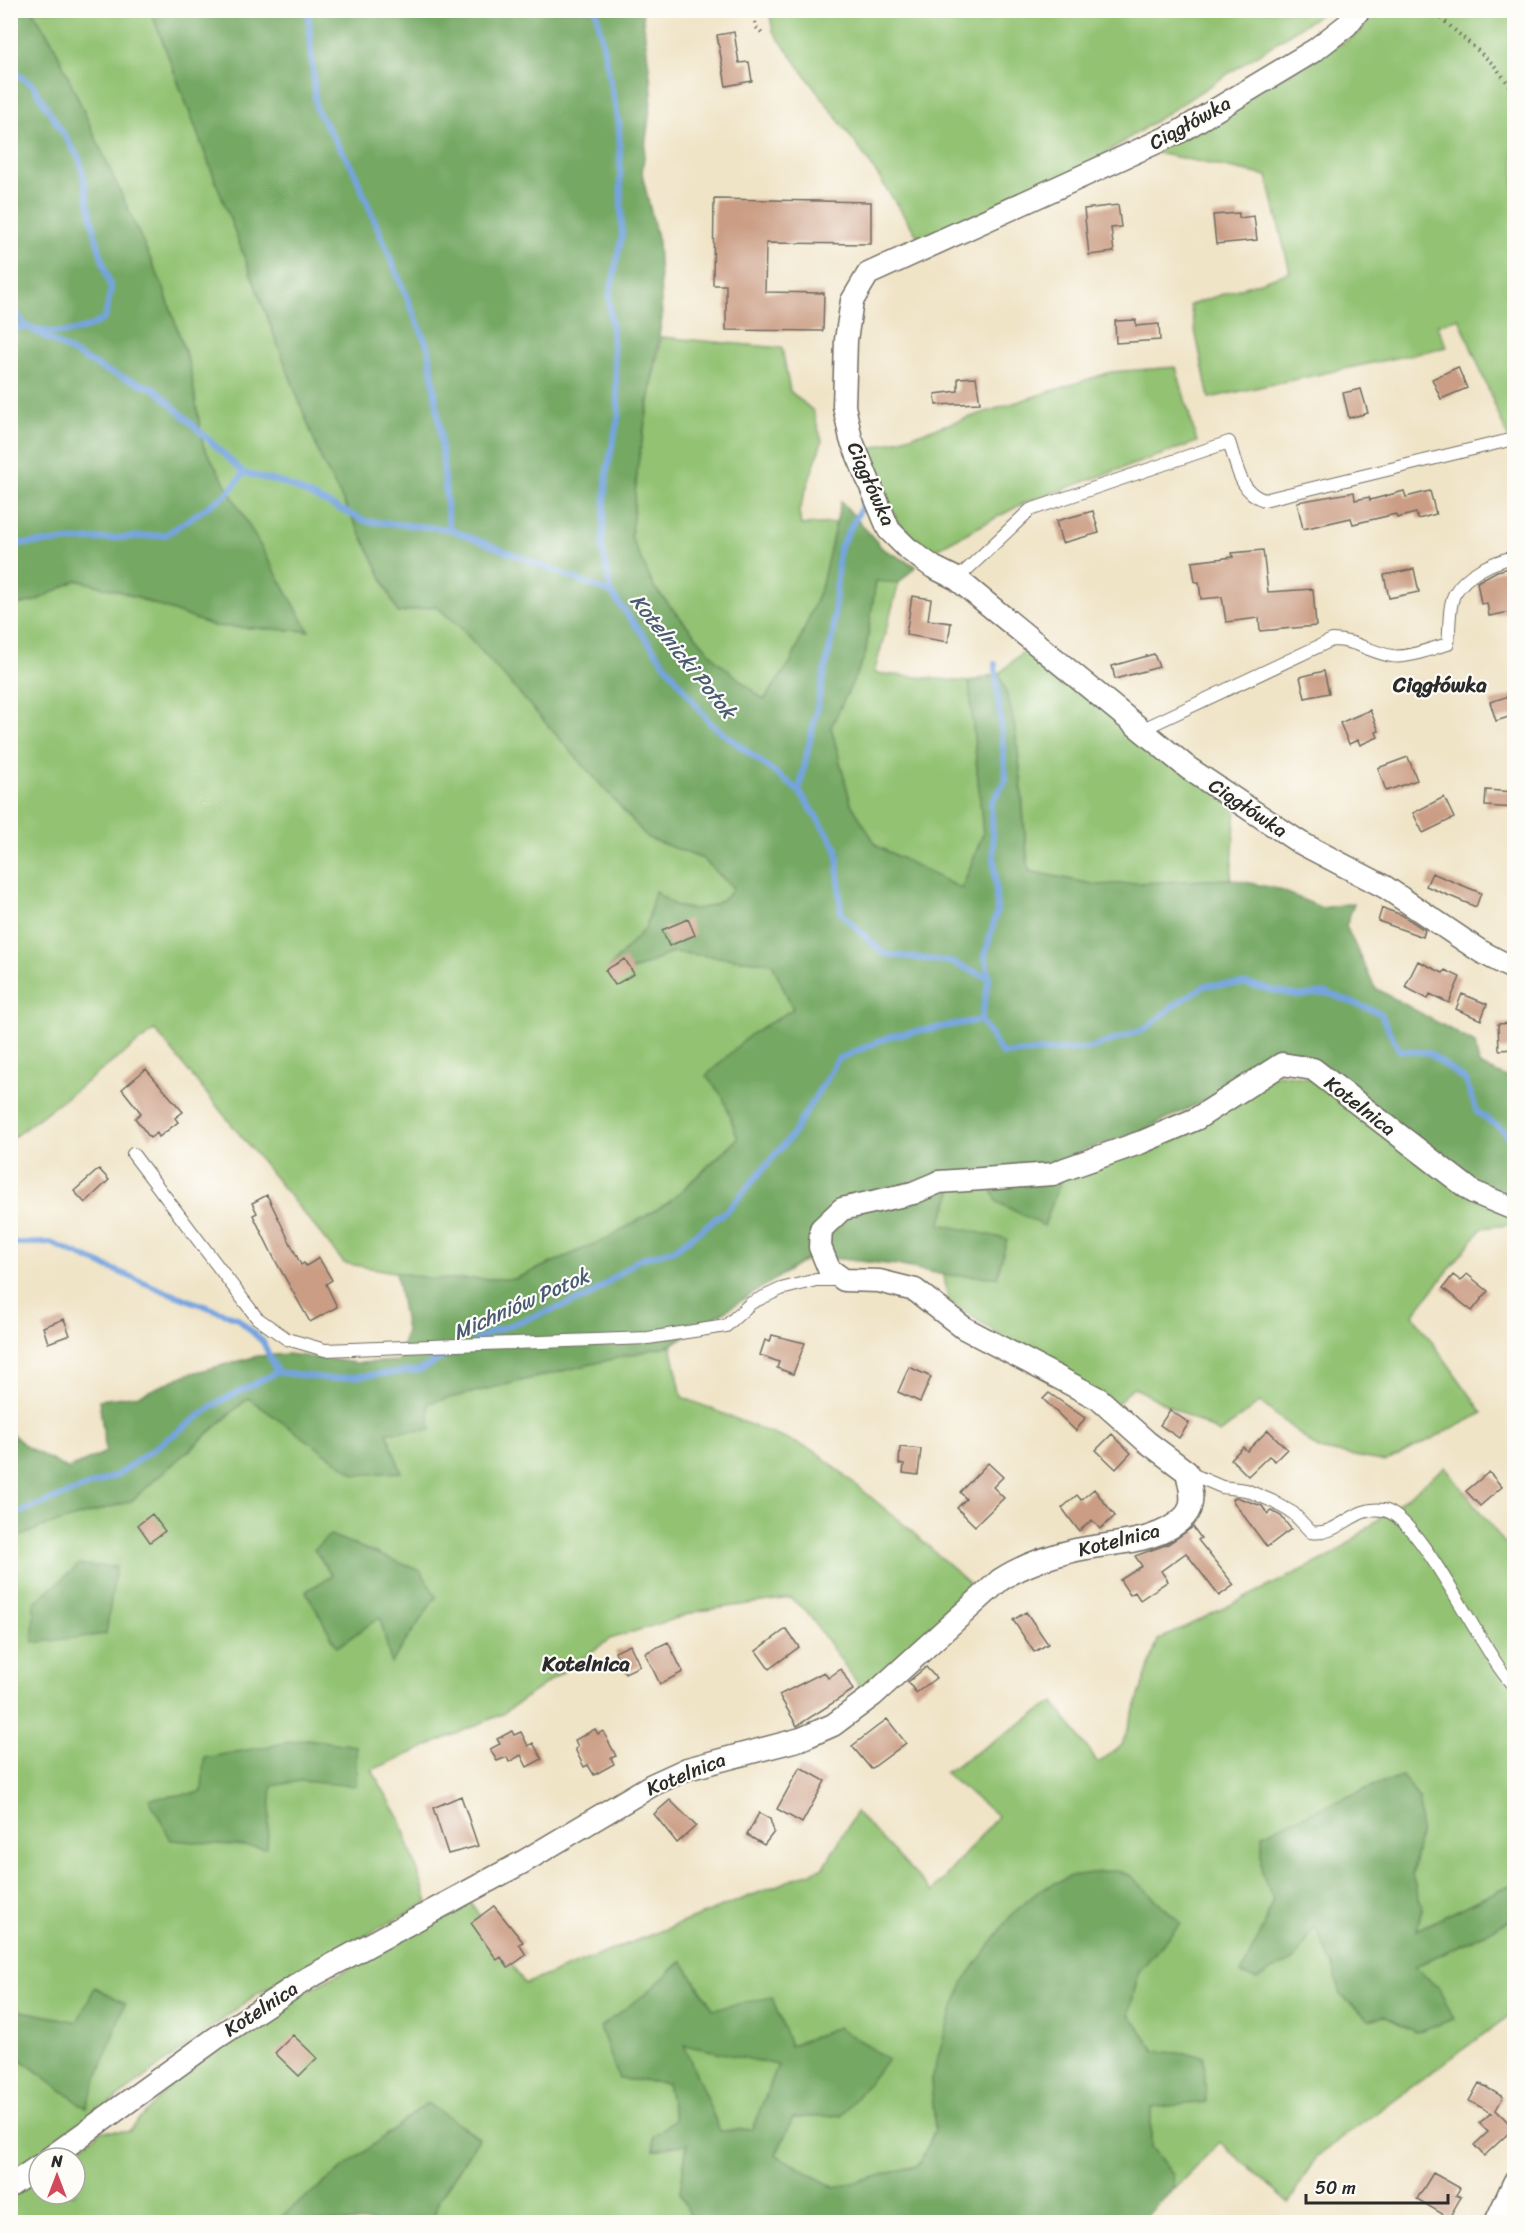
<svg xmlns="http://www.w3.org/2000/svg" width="1525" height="2233" font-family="Sriracha,sans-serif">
  <rect width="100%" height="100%" fill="#fdfcf7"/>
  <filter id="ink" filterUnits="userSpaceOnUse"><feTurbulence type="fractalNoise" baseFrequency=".0167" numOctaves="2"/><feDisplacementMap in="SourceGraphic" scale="12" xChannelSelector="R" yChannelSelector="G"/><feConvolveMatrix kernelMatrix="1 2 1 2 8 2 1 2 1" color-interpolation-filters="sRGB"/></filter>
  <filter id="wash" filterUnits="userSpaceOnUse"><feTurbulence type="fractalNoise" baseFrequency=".008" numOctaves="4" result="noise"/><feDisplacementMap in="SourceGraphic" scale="24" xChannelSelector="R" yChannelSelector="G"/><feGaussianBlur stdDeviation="1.35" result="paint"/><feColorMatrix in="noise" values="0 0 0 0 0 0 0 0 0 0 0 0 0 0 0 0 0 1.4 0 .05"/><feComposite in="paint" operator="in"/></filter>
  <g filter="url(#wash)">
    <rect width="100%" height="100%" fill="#f0e4c7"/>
    <!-- green -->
    <path fill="#92c272" stroke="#5e764e" stroke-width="1.5" fill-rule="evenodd" d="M 32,11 L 151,11 L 322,461 L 368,548 L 398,613 L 435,606 L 461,628 L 648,837 L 703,859 L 734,888 C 723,906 695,914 675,905 C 668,903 661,896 655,892 L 646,927 L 610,967 L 634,970 L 673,952 L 772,963 L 793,1009 L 723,1097 L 738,1138 L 668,1203 L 608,1238 L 515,1279 L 432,1279 L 344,1263 L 155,1030 L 11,1139 L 11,606 L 35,601 L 76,580 L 119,591 L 214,626 L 308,631 L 203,445 L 190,367 L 164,289 L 52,41 Z
      M 769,11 L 1325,11 L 1081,169 L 920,240 L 869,162 L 773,31 Z
      M 1375,11 L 1514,11 L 1514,439 L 1509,440 L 1459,318 L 1437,325 L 1447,347 L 1209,398 L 1190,305 L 1290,272 L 1267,176 L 1152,152 L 1359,33 Z
      M 661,337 L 782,348 L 790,391 L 813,411 L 822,441 L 799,511 L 801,525 L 836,523 L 822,585 L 791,662 L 764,700 L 717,661 L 654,587 L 631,538 L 638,463 Z
      M 1176,367 L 1197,442 L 1024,503 L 929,553 L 896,520 L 867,450 L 1111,372 Z
      M 876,580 L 899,583 L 874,673 L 969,682 L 983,834 L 961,890 L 877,846 L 851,804 L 831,727 L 865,656 Z
      M 1027,648 L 1236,808 L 1231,879 L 1097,885 L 1029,871 C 1020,806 1025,735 999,674 Z
      M 1278,1074 L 1316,1079 L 1514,1217 L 1514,1224 L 1482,1228 L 1413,1315 L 1483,1413 L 1385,1462 L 1318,1449 L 1260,1402 L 1220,1433 L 1133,1387 L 1115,1406 L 1023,1351 L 948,1300 L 944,1275 L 997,1277 L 940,1224 L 954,1186 L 1065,1169 Z
      M 671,1345 L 682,1397 L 815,1451 L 908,1528 L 978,1591 L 862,1690 L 807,1612 L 790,1598 L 699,1611 L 610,1639 L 502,1714 L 372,1770 L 400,1819 L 428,1902 L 257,1994 L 11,2176 L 11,2052 L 86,2108 L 78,2022 L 11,2009 L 10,1541 L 189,1451 L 248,1398 L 287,1425 L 401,1472 L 386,1432 L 428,1403 ZM 332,1576 L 436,1597 L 380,1617 L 337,1647 L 306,1591 Z
      M 1445,1467 L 1514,1555 L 1514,1883 L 1417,1930 L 1422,1908 L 1412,1876 L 1420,1835 L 1420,1800 L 1402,1776 L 1368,1788 L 1322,1809 L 1262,1873 L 1273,1898 L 1265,1924 L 1241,1974 L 1257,1979 L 1315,1927 L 1334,1968 L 1341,1995 L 1417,2032 L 1439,1988 L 1414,1967 L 1514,1919 L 1514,2012 L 1316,2157 L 1289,2203 L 1220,2142 L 1174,2189 L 1173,2175 L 1151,2147 L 1151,2108 L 1204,2056 L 1155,2051 L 1129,2014 L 1139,1971 L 1181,1923 L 987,1951 L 965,1979 L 931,2080 L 935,2129 L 920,2165 L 835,2188 L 776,2155 L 793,2118 L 842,2115 L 838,2027 L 790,2046 L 772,1998 L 713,2009 L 682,1961 L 648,1992 L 619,2079 L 667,2083 L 675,2120 L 653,2136 L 654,2149 L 687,2143 L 680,2192 L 693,2222 L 432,2222 L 439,2200 L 479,2138 L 427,2104 L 283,2215 L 280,2222 L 11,2222 L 10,2197 L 39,2176 L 39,2194 L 75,2194 L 75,2158 L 65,2158 L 102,2131 L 129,2131 L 179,2077 L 280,2005 L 399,1942 L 469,1900 L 525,1984 L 824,1867 L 856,1812 L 932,1892 L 998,1816 L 944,1773 L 1054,1702 L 1098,1763 L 1122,1745 L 1158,1640 L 1333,1555 Z
      M 683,2044 L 779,2065 L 752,2129 L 720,2131 Z"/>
    <!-- forest -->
    <path fill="#75a864" stroke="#506a48" stroke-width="1.5" fill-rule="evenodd" d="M 32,10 L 52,41 L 164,289 L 190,367 L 203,445 L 309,631 L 214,626 L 119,591 L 77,580 L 35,601 L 11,606 L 10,11 Z
      M 151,11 L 642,11 L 652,92 L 642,173 L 658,242 L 662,318 L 638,463 L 631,537 L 654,587 L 717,661 L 764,700 L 791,662 L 822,585 L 841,501 L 883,549 L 916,566 L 899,583 L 876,581 L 865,656 L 831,727 L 851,804 L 877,846 L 962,889 L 983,834 L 969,682 L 999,673 C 1025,735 1019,806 1029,871 L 1097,885 L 1231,879 L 1278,889 L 1322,908 L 1354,903 L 1346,926 L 1375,988 L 1475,1043 L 1479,1065 L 1509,1078 L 1514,1112 L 1514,1202 L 1481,1187 L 1298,1055 L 1144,1130 L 1076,1153 L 1065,1169 L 1044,1226 L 997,1202 L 986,1176 L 954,1186 L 940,1224 L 1007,1239 L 997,1277 L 944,1275 L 897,1265 L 812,1256 L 671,1345 L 428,1403 L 431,1430 L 387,1432 L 401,1472 L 356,1475 L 248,1398 L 131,1501 L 39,1528 L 11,1541 L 10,1432 L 27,1447 L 68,1469 L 106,1452 L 99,1400 L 140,1395 L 185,1375 L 258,1356 L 288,1354 L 357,1363 L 399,1361 L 406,1330 L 396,1272 L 432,1279 L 515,1279 L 608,1238 L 668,1203 L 738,1139 L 723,1097 L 706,1076 L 751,1034 L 793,1009 L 772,963 L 673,952 L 634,970 L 610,967 L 646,927 L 655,891 C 661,896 668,902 675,905 C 695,914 723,906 733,888 L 703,859 L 648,838 L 461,628 L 436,606 L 398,613 L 368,548 L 322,461 Z
      M 330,1535 L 421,1571 L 436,1597 L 391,1663 L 380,1617 L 337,1647 L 306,1591 L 332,1576 L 314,1549 Z
      M 79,1565 L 116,1567 L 106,1634 L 33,1643 L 34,1603 Z
      M 307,1739 L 356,1746 L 356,1786 L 300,1781 L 272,1786 L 267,1848 L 171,1840 L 149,1799 L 202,1792 L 204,1758 Z
      M 1402,1776 L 1420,1800 L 1420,1835 L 1412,1876 L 1422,1908 L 1417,1930 L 1514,1883 L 1514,1919 L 1414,1967 L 1439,1988 L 1454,2019 L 1416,2032 L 1384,2016 L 1369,2020 L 1341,1995 L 1334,1968 L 1315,1927 L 1295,1959 L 1257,1979 L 1241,1974 L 1265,1924 L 1273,1899 L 1262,1873 L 1262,1834 L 1368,1788 Z
      M 1116,1870 L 1131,1876 L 1181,1923 L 1139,1971 L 1129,2014 L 1155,2051 L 1204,2056 L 1206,2102 L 1151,2108 L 1151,2147 L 1173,2175 L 1174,2189 L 1140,2222 L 693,2222 L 680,2192 L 687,2144 L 654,2150 L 653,2136 L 675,2120 L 667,2083 L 619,2079 L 600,2027 L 648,1992 L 682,1961 L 713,2009 L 772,1997 L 790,2046 L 838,2027 L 888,2059 L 842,2115 L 793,2118 L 776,2155 L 835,2188 L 919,2165 L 935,2129 L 931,2080 L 951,2013 L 965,1979 L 1012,1914 L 1039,1891 L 1070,1876 ZM 684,2045 L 778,2065 L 752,2129 L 720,2131 Z
      M 95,1987 L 125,2003 L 86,2108 L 11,2052 L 11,2009 L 77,2022 Z
      M 427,2103 L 479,2138 L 439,2200 L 432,2222 L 280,2222 L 283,2215 Z"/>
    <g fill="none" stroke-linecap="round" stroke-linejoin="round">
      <!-- stream -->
      <path stroke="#75a4df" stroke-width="6" d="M 308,10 L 316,109 L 353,169 L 429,350 L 440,429 L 449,529
        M 596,10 L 619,124 L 622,236 L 609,298 L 619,414 L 607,470 L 602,546 L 611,593
        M 10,70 L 32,84 L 80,160 L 95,234 L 111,289 L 105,318 C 90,328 71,334 52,332 C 37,330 26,326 10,328
        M 10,304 L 26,326 L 104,370 L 155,389 L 244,473 L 286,484 L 365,521 L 449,529 L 611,593 L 710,723 L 799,791 L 837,848 L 841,913 L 884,954 L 951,962 L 989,978 L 981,1020 L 1002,1054 L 1091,1048 L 1145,1029 L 1177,1003 L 1206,985 L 1246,984 L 1298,996 L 1327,993 L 1380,1013 L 1399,1050 L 1429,1053 L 1466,1081 L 1477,1112 L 1503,1130 L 1514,1146
        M 10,542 L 20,544 L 165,535 L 227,494 L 244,473
        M 799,791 L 833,633 L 839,549 L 865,501
        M 989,978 L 985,955 L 997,911 L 991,804 L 1006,780 L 995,664
        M 10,1243 L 51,1243 L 164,1291 L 237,1318 L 263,1342 L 277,1372
        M 475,1341 L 491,1332 L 588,1297 L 639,1259 L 674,1250 L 730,1208 L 792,1135 L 838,1059 L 891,1036 L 981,1020
        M 10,1516 L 117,1475 L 219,1402 L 277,1372 L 331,1379 L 420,1370 L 460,1348"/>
    </g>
    <g id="blocks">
      <!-- building -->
      <path fill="#cb9d84" d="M 734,32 L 739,63 L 749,62 L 752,81 L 726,86 L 717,35 Z
        M 714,199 L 871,202 L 871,244 L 766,243 L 765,292 L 824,293 L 823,331 L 726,330 L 726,285 L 713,285 Z
        M 1118,205 L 1121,227 L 1111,228 L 1114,252 L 1089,255 L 1084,209 Z
        M 1239,213 L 1239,218 L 1254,216 L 1257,240 L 1216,244 L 1213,215 Z
        M 1136,320 L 1136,326 L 1159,324 L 1160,340 L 1116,343 L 1115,321 Z
        M 1458,367 L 1467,388 L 1441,399 L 1432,379 Z
        M 976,377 L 980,403 L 936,405 L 935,394 L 958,391 L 958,378 Z
        M 1361,389 L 1368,413 L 1349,418 L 1343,393 Z
        M 1404,491 L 1406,497 L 1430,491 L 1436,514 L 1418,519 L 1416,513 L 1397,518 L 1396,514 L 1353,524 L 1351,518 L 1303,529 L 1297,502 L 1354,492 L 1355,500 L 1369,497 L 1370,500 Z
        M 1093,511 L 1099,533 L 1062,543 L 1056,521 Z
        M 1263,550 L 1268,592 L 1313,589 L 1316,626 L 1260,631 L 1259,618 L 1226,622 L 1222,597 L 1201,599 L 1199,582 L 1195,582 L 1192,562 L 1233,557 L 1232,553 Z
        M 1515,567 L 1515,611 L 1489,616 L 1487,603 L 1481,604 L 1477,582 L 1497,571 Z
        M 1414,569 L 1419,592 L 1389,598 L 1384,575 Z
        M 912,596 L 931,599 L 928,620 L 951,623 L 948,642 L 906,635 Z
        M 1154,654 L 1159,667 L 1115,679 L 1112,666 Z
        M 1324,671 L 1329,693 L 1305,698 L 1300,677 Z
        M 1515,694 L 1515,715 L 1496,721 L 1490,702 Z
        M 1370,710 L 1379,731 L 1376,732 L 1378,737 L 1360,745 L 1358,740 L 1349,744 L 1340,723 Z
        M 1408,757 L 1417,780 L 1386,791 L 1378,768 Z
        M 1486,790 L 1515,792 L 1515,808 L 1485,806 Z
        M 1444,797 L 1454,818 L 1423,833 L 1413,813 Z
        M 1432,873 L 1481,893 L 1476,907 L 1426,886 Z
        M 1382,908 L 1402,915 L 1425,930 L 1423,937 L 1378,921 Z
        M 688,919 L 695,935 L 669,946 L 662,930 Z
        M 625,959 L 634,974 L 615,985 L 605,970 Z
        M 1418,961 L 1443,973 L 1445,970 L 1460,977 L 1449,1003 L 1430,994 L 1428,999 L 1405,987 Z
        M 1462,994 L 1487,1004 L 1481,1020 L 1456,1009 Z
        M 1515,1023 L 1515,1049 L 1499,1050 L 1498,1024 Z
        M 146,1069 L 183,1112 L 175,1118 L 178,1122 L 159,1137 L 157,1133 L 150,1138 L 135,1118 L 141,1113 L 122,1089 Z
        M 99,1169 L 109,1180 L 85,1203 L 74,1191 Z
        M 267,1195 L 301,1265 L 304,1263 L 306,1266 L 319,1258 L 332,1280 L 326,1284 L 337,1307 L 310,1322 L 275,1260 L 253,1215 L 257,1213 L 252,1203 Z
        M 1467,1274 L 1488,1291 L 1472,1311 L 1443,1288 L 1453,1275 L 1461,1281 Z
        M 64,1319 L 70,1335 L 48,1343 L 43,1327 Z
        M 772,1335 L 805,1343 L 793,1374 L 777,1368 L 779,1362 L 760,1355 L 765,1340 L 770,1342 Z
        M 909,1367 L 931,1377 L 920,1402 L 898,1392 Z
        M 1049,1393 L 1085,1418 L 1076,1431 L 1043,1399 Z
        M 1170,1410 L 1189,1423 L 1179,1438 L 1160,1425 Z
        M 1268,1430 L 1287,1449 L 1275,1461 L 1269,1456 L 1248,1476 L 1231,1459 L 1243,1447 L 1247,1451 Z
        M 1112,1434 L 1131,1453 L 1116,1469 L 1096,1450 Z
        M 900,1447 L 921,1449 L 918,1475 L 903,1473 L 904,1464 L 899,1464 Z
        M 988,1463 L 1003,1477 L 993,1487 L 1004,1498 L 975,1526 L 957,1508 L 966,1499 L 960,1492 Z
        M 1489,1472 L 1502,1487 L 1480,1506 L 1466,1491 Z
        M 1094,1489 L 1115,1516 L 1100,1529 L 1092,1520 L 1079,1531 L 1062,1508 L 1077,1495 L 1081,1500 Z
        M 1236,1497 L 1262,1506 L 1268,1514 L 1272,1511 L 1281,1516 L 1291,1529 L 1267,1547 L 1232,1500 Z
        M 152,1514 L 165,1531 L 150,1542 L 138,1525 Z
        M 1193,1527 L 1201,1538 L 1198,1540 L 1234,1585 L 1219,1596 L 1186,1553 L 1161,1571 L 1168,1581 L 1140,1600 L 1135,1592 L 1130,1595 L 1120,1580 L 1142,1566 L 1135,1556 L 1168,1544 Z
        M 1026,1612 L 1048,1644 L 1034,1652 L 1013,1620 Z
        M 786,1629 L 799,1647 L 769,1669 L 756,1651 Z
        M 668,1642 L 683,1672 L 660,1684 L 645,1653 Z
        M 630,1645 L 640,1666 L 625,1673 L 615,1652 Z
        M 926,1667 L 936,1678 L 916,1693 L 908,1682 Z
        M 841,1669 L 853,1690 L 797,1726 L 779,1695 L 824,1672 L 828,1678 Z
        M 887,1719 L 906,1743 L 871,1769 L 852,1746 Z
        M 595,1729 L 598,1734 L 603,1731 L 616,1756 L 611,1758 L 614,1764 L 594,1775 L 588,1765 L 584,1767 L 575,1749 L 578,1747 L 575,1740 Z
        M 512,1731 L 514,1735 L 521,1732 L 528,1746 L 533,1743 L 542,1759 L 527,1767 L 521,1755 L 509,1762 L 507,1757 L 497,1761 L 490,1749 L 500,1744 L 497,1739 Z
        M 800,1767 L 825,1781 L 802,1823 L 777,1809 Z
        M 461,1796 L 478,1846 L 448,1854 L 433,1808 Z
        M 670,1800 L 696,1826 L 677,1843 L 654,1814 Z
        M 759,1813 L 770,1819 L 774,1832 L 764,1845 L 747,1835 Z
        M 494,1906 L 523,1942 L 519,1944 L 526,1955 L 508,1968 L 501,1957 L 497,1960 L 471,1923 Z
        M 293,2035 L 317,2058 L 299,2076 L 275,2053 Z
        M 1479,2083 L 1503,2097 L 1496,2110 L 1514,2128 L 1484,2156 L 1474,2145 L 1488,2132 L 1479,2123 L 1492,2113 L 1469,2101 Z
        M 1433,2173 L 1460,2188 L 1456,2195 L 1461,2197 L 1449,2218 L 1417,2199 Z"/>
    </g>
  </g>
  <g filter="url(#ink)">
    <use href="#blocks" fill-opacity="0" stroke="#706c62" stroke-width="1.5"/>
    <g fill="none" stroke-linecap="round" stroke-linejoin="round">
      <!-- service casing -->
      <g stroke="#706c62" stroke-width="14">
        <path id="service" d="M 957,579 L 1030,510 L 1229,442 C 1237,465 1239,492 1264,500 L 1514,439
          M 1143,729 L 1332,640 C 1356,640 1369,652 1392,656 C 1407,659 1432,648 1448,644 C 1450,630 1448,605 1455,593 C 1467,573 1493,562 1514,557
          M 133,1154 L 257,1318 L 287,1339 L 325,1350 L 648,1338 L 726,1326 L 751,1303 L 781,1289 L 816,1280 L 840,1280
          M 1187,1472 L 1222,1487 L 1246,1490 L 1272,1501 L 1293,1513 L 1311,1532 C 1338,1537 1354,1505 1383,1510 C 1422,1516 1482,1655 1514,1686"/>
      </g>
      <!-- minor casing -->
      <g stroke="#706c62" stroke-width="25">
        <path id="minor" d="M 1359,10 L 1347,25 L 1315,50 L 1179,132 L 868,274 L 852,301 L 846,340 L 844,406 L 851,439 L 889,530 L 907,548 L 933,567 L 957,579 L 1188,768 L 1299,842 L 1385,887 L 1480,951 L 1514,969
          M 50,2158 L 216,2038 L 308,1978 L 523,1862 L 652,1785 L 687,1769 L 801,1739 L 833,1725 L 872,1696 L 1000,1580 C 1023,1565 1050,1556 1076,1550 C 1111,1542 1159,1544 1185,1516 C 1196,1504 1190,1486 1187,1472 L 1147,1442 L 1099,1399 L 964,1328 L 915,1290 L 879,1281 L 844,1280 L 829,1269 L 820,1247 L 821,1229 L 842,1209 L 913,1193 L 939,1182 L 1053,1174 L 1065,1169 L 1142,1142 L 1196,1119 L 1282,1064 L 1313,1069 L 1473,1192 L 1514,1209
          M 10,2186 L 39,2166
          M 1496,2222 L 1514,2183"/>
      </g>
      <!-- path -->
      <path stroke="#706c62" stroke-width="4" stroke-dasharray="1.5 4.5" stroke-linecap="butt" d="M 753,10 L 756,27 L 764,36
        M 1432,10 L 1494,65 L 1514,91"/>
      <!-- service -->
      <use href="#service" stroke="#fff" stroke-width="12"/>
      <!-- minor -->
      <use href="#minor" stroke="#fff" stroke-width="22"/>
    </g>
  </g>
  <g text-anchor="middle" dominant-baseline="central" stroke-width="4.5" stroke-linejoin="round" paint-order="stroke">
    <!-- street labels -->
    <g font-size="20" fill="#2b2b2b" stroke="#fdfcf7">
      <text transform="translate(1190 123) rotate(-29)">Ciągłówka</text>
      <text transform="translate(871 484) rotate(66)">Ciągłówka</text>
      <text transform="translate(1248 808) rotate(34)">Ciągłówka</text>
      <text transform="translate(1360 1106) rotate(38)">Kotelnica</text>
      <text transform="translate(1119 1540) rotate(-14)">Kotelnica</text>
      <text transform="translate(686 1774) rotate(-22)">Kotelnica</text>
      <text transform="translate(261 2009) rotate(-33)">Kotelnica</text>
    </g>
    <!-- water labels -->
    <g font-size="21" font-style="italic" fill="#495b73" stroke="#fdfcf7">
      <text transform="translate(683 656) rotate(51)">Kotelnicki Potok</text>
      <text transform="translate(521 1304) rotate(-24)">Michniów Potok</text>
    </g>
    <!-- neighbourhood labels -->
    <g font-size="21" font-weight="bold" fill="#2b2b2b" stroke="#fdfcf7">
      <text x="1440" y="685">Ciągłówka</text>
      <text x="586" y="1664">Kotelnica</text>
    </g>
  </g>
  <!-- margin -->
  <rect width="1525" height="2233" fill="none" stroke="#fdfcf7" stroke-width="36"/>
  <!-- north arrow -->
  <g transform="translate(57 2176)"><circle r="28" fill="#fdfcf7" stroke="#a9a8a5" stroke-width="1.5"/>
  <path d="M0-4.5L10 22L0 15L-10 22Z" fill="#d1495b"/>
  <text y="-9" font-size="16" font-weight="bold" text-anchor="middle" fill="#2b2b2b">N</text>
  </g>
  <!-- scale -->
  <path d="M1306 2194v9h142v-9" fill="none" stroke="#2b2b2b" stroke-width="3"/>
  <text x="1315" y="2194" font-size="18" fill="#2b2b2b" stroke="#fdfcf7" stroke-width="4.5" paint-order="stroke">50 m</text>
</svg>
